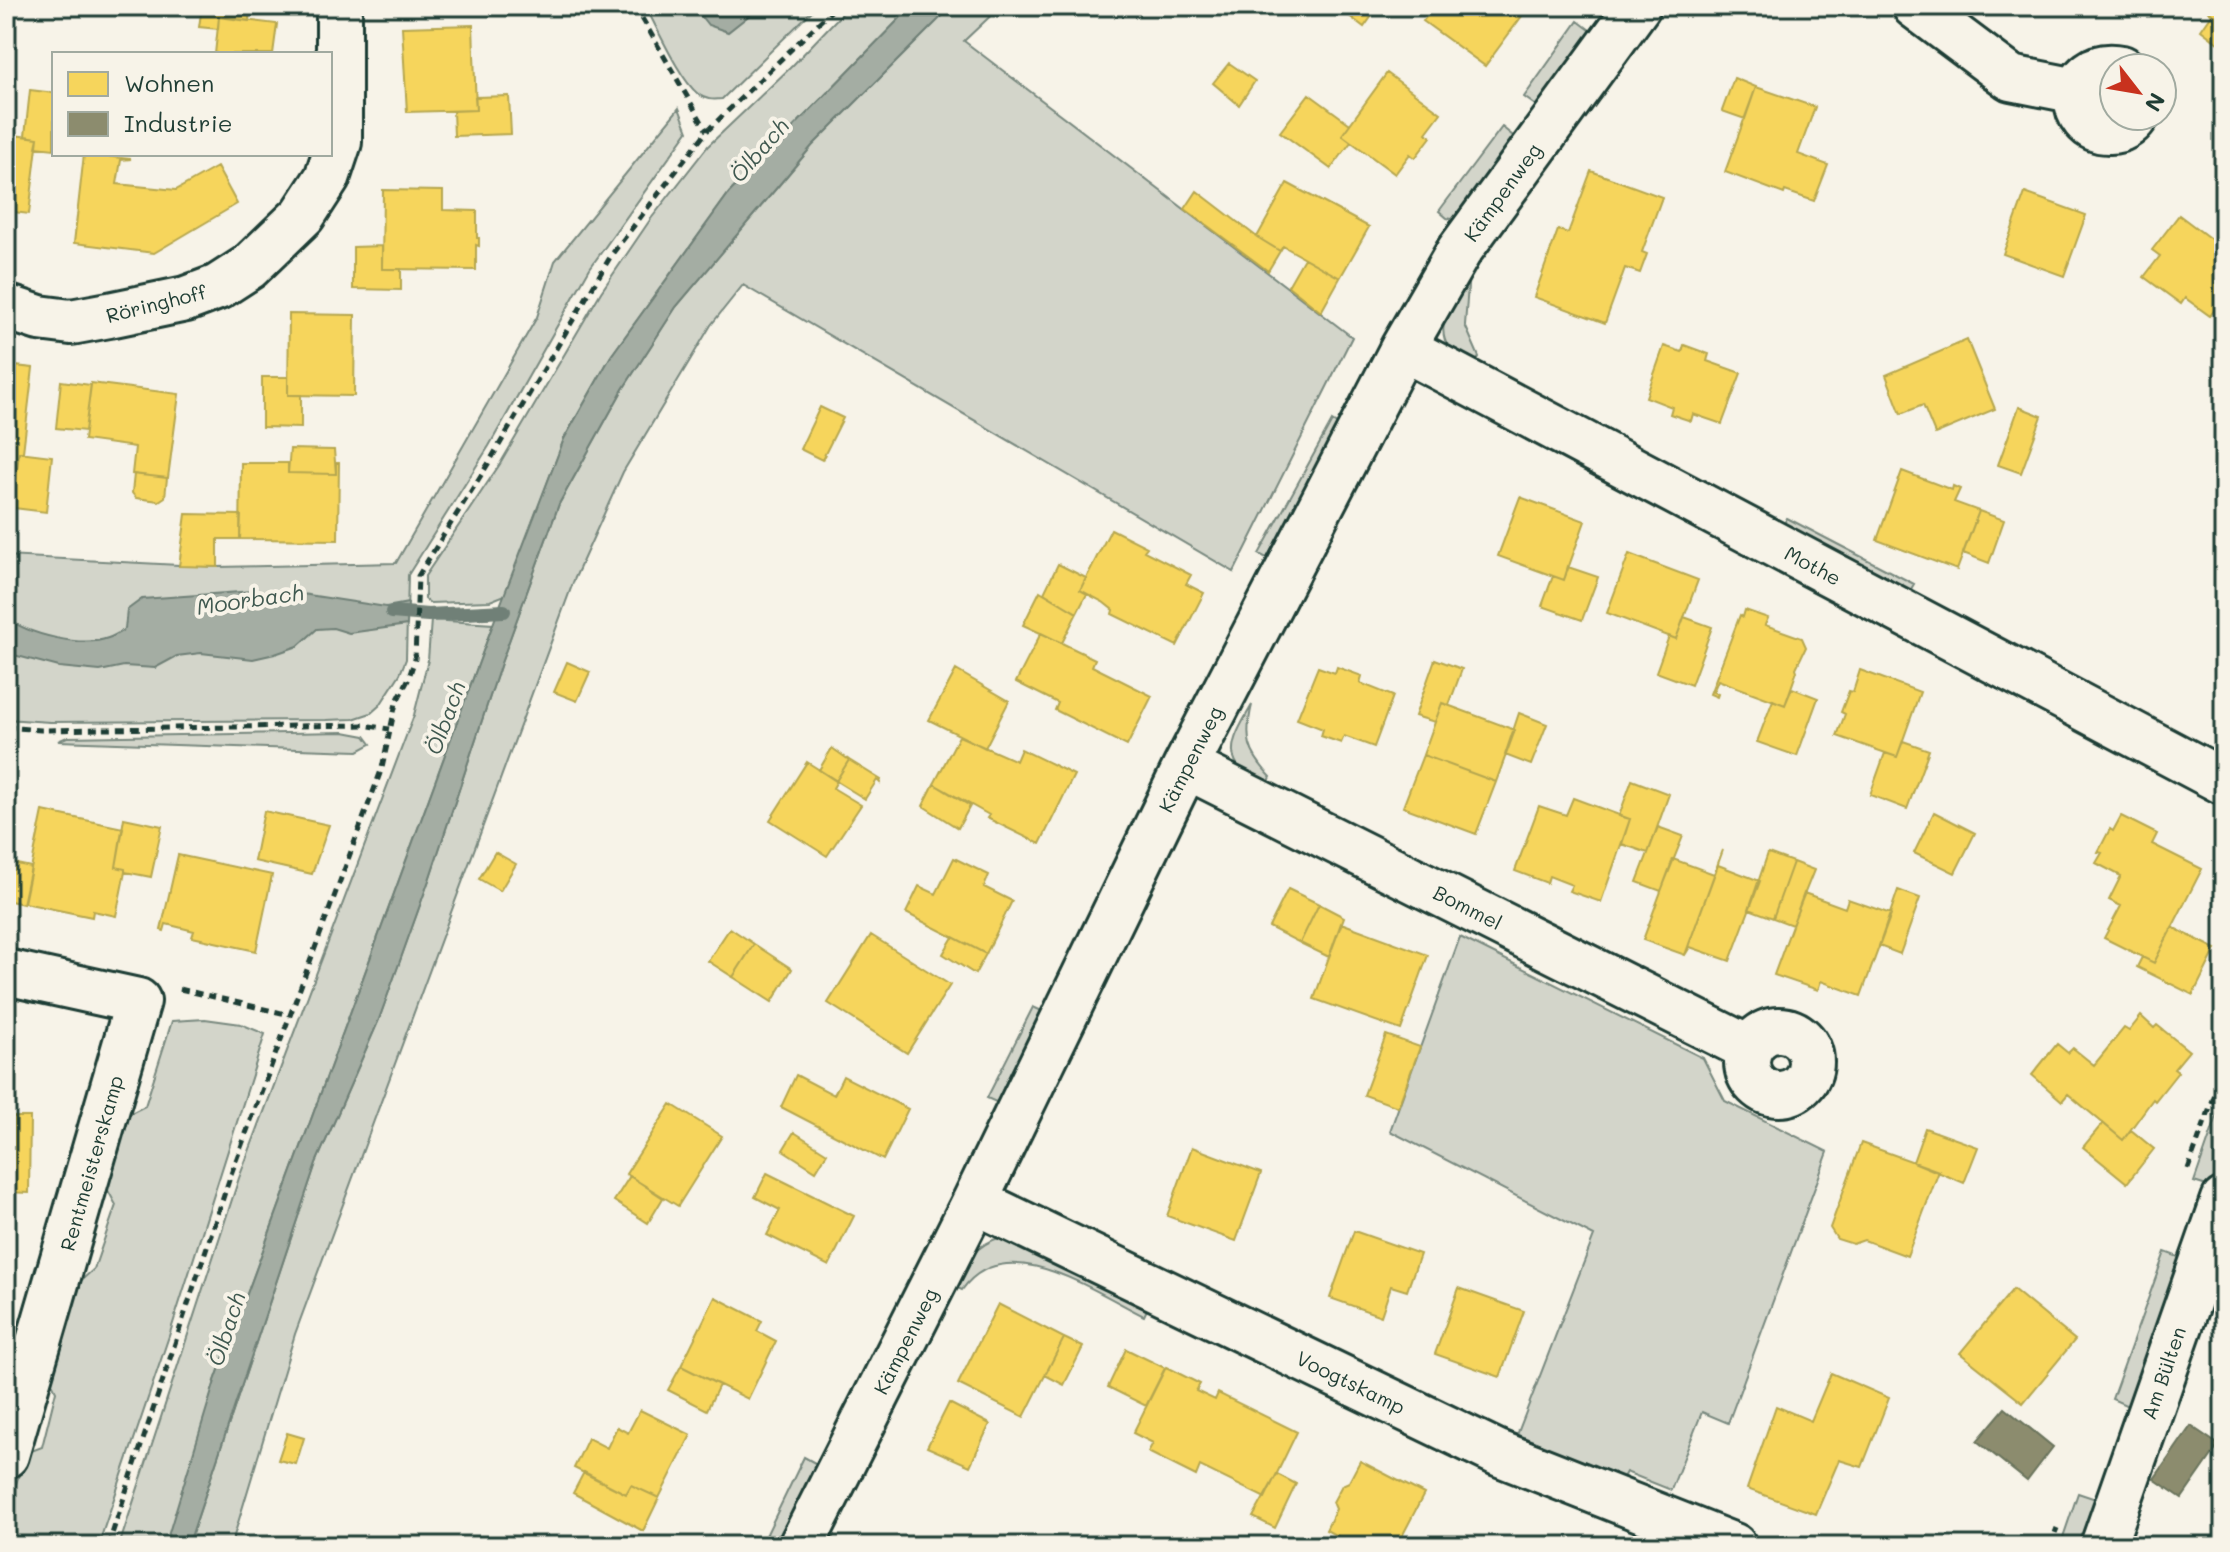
<svg xmlns="http://www.w3.org/2000/svg" width="2230" height="1552" font-family="Mali,sans-serif">
  <rect width="100%" height="100%" fill="#f7f3e8"/>
  <filter id="ink" filterUnits="userSpaceOnUse"><feTurbulence type="fractalNoise" baseFrequency=".0125" numOctaves="2"/><feDisplacementMap in="SourceGraphic" scale="16" xChannelSelector="R" yChannelSelector="G"/><feConvolveMatrix kernelMatrix="1 2 1 2 8 2 1 2 1" color-interpolation-filters="sRGB"/></filter>
  <g filter="url(#ink)">
    <!-- green -->
    <path fill="#d3d5ca" stroke="#79897f" stroke-width="2" d="M 645,6 L 817,6 L 722,99 C 713,100 706,100 698,94 C 679,78 658,29 645,6 Z
      M 849,6 L 912,6 L 729,193 L 611,356 L 564,439 L 505,595 L 490,601 L 430,603 L 425,599 L 425,576 L 500,464 L 601,292 L 650,220 L 708,146 L 792,66 Z
      M 952,6 L 1001,6 L 964,41 L 1352,337 L 1234,572 L 743,285 L 711,325 L 623,472 L 574,580 L 295,1334 L 231,1546 L 188,1546 L 316,1163 L 378,1022 L 429,880 L 501,663 L 559,504 L 623,389 L 676,307 L 812,146 Z
      M 1578,21 L 1598,36 L 1545,112 L 1524,97 Z
      M 679,108 L 688,131 L 590,268 L 489,446 L 408,575 L 406,659 L 400,674 L 380,705 L 371,713 L 353,719 L 326,720 L 50,722 L 6,719 L 6,556 L 218,567 L 396,563 L 537,317 L 555,261 Z
      M 1502,127 L 1518,140 L 1456,220 L 1447,218 L 1439,211 Z
      M 1469,273 L 1465,325 L 1479,357 L 1473,369 C 1466,363 1454,356 1449,348 C 1432,324 1457,294 1469,273 Z
      M 1332,421 L 1348,431 L 1280,565 L 1259,554 Z
      M 1787,518 L 1914,584 L 1907,596 L 1781,529 Z
      M 431,620 L 493,624 L 215,1381 L 170,1546 L 119,1546 L 239,1178 L 414,715 L 428,660 Z
      M 1252,705 C 1244,738 1248,753 1271,777 L 1265,790 C 1222,760 1227,748 1252,705 Z
      M 344,732 L 365,736 L 371,744 L 358,751 L 58,741 L 67,737 Z
      M 1460,937 L 1703,1058 L 1725,1101 L 1828,1152 L 1728,1423 L 1702,1412 L 1671,1490 L 1626,1472 L 1619,1485 L 1514,1443 L 1594,1236 L 1390,1131 Z
      M 1033,1007 L 1053,1016 L 1004,1100 L 996,1102 L 987,1098 Z
      M 205,1019 L 241,1024 L 265,1034 L 169,1336 L 98,1546 L 12,1546 L 16,1533 L 6,1515 L 26,1453 L 42,1447 L 56,1391 L 48,1375 L 76,1285 L 94,1269 L 116,1205 L 105,1185 L 129,1114 L 145,1106 L 172,1021 Z
      M 2224,1096 C 2224,1126 2230,1164 2210,1187 L 2194,1182 Z
      M 1001,1237 L 1150,1303 L 1144,1316 C 1095,1292 1005,1228 962,1290 L 955,1287 C 967,1261 973,1246 1001,1237 Z
      M 2165,1252 L 2184,1259 L 2130,1407 L 2112,1399 Z
      M 804,1457 L 826,1469 L 786,1546 L 761,1546 Z
      M 2078,1493 L 2102,1501 L 2085,1546 L 2060,1546 Z"/>
    <!-- water -->
    <path fill="#a4ada3" stroke="#6f8077" stroke-width="2" d="M 693,6 L 761,6 L 728,32 L 708,25 Z
      M 912,6 L 952,6 L 812,146 L 676,307 L 623,389 L 559,504 L 501,663 L 429,880 L 378,1022 L 316,1163 L 188,1546 L 165,1546 L 215,1381 L 493,624 L 564,439 L 611,356 L 729,193 Z
      M 254,591 L 302,594 L 386,607 L 408,603 L 407,625 L 349,633 L 333,628 L 317,629 L 298,646 L 275,654 L 253,659 L 201,653 L 177,656 L 155,668 L 124,666 L 100,671 L 59,667 L 6,653 L 6,617 C 26,634 82,648 108,638 C 114,636 120,632 125,629 L 127,610 L 142,599 Z"/>
    <!-- homes -->
    <path fill="#f6d55c" stroke="#b6a750" stroke-width="2" d="M 202,6 L 250,6 L 249,21 L 219,17 L 218,29 L 199,27 Z
      M 1336,6 L 1379,6 L 1364,27 Z
      M 1435,6 L 1509,6 L 1522,16 L 1485,66 L 1423,21 Z
      M 2202,6 L 2224,6 L 2223,47 L 2201,30 L 2212,14 Z
      M 219,17 L 277,24 L 273,54 L 215,54 Z
      M 473,25 L 476,110 L 407,112 L 402,27 Z
      M 1229,63 L 1255,81 L 1239,105 L 1213,83 Z
      M 1387,73 L 1441,113 L 1426,133 L 1431,137 L 1415,158 L 1410,154 L 1395,174 L 1342,135 Z
      M 1734,78 L 1756,87 L 1745,119 L 1722,111 Z
      M 1756,87 L 1815,107 L 1798,154 L 1828,165 L 1814,201 L 1785,191 L 1784,194 L 1725,172 Z
      M 30,90 L 54,93 L 54,149 L 36,147 L 38,138 L 25,136 Z
      M 1309,94 L 1350,124 L 1342,135 L 1351,142 L 1331,169 L 1280,132 Z
      M 509,96 L 511,134 L 454,136 L 453,111 L 476,110 L 475,97 Z
      M 6,134 L 38,138 L 29,214 L 6,211 Z
      M 84,154 L 131,159 L 121,160 L 117,184 L 176,190 L 217,167 L 237,204 L 154,253 L 74,243 Z
      M 1591,171 L 1662,197 L 1642,252 L 1647,254 L 1640,273 L 1625,268 L 1605,323 L 1534,297 L 1558,230 L 1568,233 Z
      M 1287,183 L 1369,227 L 1340,278 L 1283,246 L 1280,251 L 1257,237 Z
      M 383,190 L 443,191 L 443,210 L 477,211 L 477,238 L 479,238 L 479,246 L 476,245 L 476,270 L 382,269 Z
      M 1197,191 L 1257,237 L 1280,251 L 1268,271 L 1185,209 Z
      M 2025,193 L 2086,215 L 2064,276 L 2003,254 Z
      M 2179,215 L 2224,249 L 2224,297 L 2210,316 L 2185,298 L 2181,304 L 2144,277 L 2160,256 L 2152,250 Z
      M 382,246 L 382,269 L 401,269 L 401,290 L 353,289 L 353,247 Z
      M 1304,258 L 1340,278 L 1321,312 L 1288,286 Z
      M 289,314 L 355,315 L 354,396 L 288,395 Z
      M 1967,340 L 1995,409 L 1935,434 L 1923,405 L 1901,414 L 1886,375 Z
      M 1684,345 L 1709,354 L 1707,361 L 1741,373 L 1722,424 L 1693,414 L 1691,421 L 1670,414 L 1672,407 L 1646,397 L 1664,346 L 1682,352 Z
      M 6,365 L 33,368 L 23,452 L 19,452 L 16,479 L 6,478 Z
      M 262,377 L 288,377 L 288,395 L 301,395 L 301,428 L 262,427 Z
      M 61,381 L 91,385 L 85,431 L 56,428 Z
      M 91,383 L 179,394 L 168,478 L 132,474 L 135,447 L 84,440 Z
      M 820,407 L 843,418 L 822,460 L 800,449 Z
      M 2019,407 L 2042,416 L 2021,473 L 1998,465 Z
      M 290,449 L 334,450 L 336,474 L 288,473 Z
      M 19,452 L 52,456 L 46,512 L 6,507 L 6,478 L 16,479 Z
      M 241,463 L 288,463 L 288,473 L 336,474 L 336,463 L 339,463 L 338,540 L 240,539 Z
      M 1902,471 L 1952,490 L 1953,486 L 1960,489 L 1954,502 L 1979,511 L 1957,570 L 1877,540 Z
      M 134,474 L 167,478 L 165,497 L 159,501 L 136,498 L 132,493 Z
      M 1520,497 L 1585,521 L 1564,580 L 1498,556 Z
      M 1979,511 L 2004,520 L 1989,563 L 1963,553 Z
      M 186,514 L 241,515 L 240,539 L 218,539 L 218,567 L 179,566 Z
      M 1111,529 L 1147,547 L 1144,551 L 1191,575 L 1186,584 L 1204,593 L 1177,646 L 1112,614 L 1113,610 L 1103,602 L 1080,590 Z
      M 1629,554 L 1698,580 L 1676,639 L 1607,613 Z
      M 1058,564 L 1086,578 L 1080,590 L 1087,594 L 1077,613 L 1044,593 Z
      M 1568,567 L 1598,577 L 1582,620 L 1542,606 L 1553,576 L 1564,580 Z
      M 1040,591 L 1077,613 L 1062,643 L 1023,625 Z
      M 1745,610 L 1768,618 L 1765,625 L 1802,638 L 1806,647 L 1796,668 L 1797,671 L 1785,705 L 1718,680 L 1713,692 L 1718,694 L 1717,697 L 1710,694 L 1740,615 L 1743,617 Z
      M 1684,617 L 1712,627 L 1691,685 L 1656,672 L 1669,636 L 1676,639 Z
      M 1041,633 L 1095,659 L 1092,666 L 1152,696 L 1127,746 L 1055,710 L 1058,703 L 1016,682 Z
      M 1435,659 L 1462,669 L 1449,705 L 1442,703 L 1435,722 L 1415,716 Z
      M 567,662 L 590,672 L 577,701 L 554,692 Z
      M 1318,667 L 1335,673 L 1337,667 L 1362,676 L 1360,683 L 1393,696 L 1374,747 L 1344,736 L 1341,743 L 1321,736 L 1323,729 L 1297,719 Z
      M 956,670 L 1009,701 L 985,748 L 929,720 Z
      M 1860,670 L 1920,692 L 1897,757 L 1837,736 L 1845,714 L 1841,712 L 1849,691 L 1853,692 Z
      M 1792,688 L 1818,698 L 1797,756 L 1757,742 L 1773,700 L 1785,705 Z
      M 1442,703 L 1515,730 L 1496,782 L 1423,755 Z
      M 1519,713 L 1547,724 L 1531,765 L 1505,755 Z
      M 959,736 L 1016,761 L 1021,749 L 1074,775 L 1040,844 L 987,818 L 989,815 L 934,784 Z
      M 1903,741 L 1929,750 L 1907,809 L 1870,795 L 1885,753 L 1897,757 Z
      M 832,748 L 849,760 L 836,781 L 819,770 Z
      M 1423,755 L 1496,782 L 1476,834 L 1403,807 Z
      M 849,760 L 881,780 L 880,783 L 877,780 L 865,799 L 836,781 Z
      M 807,762 L 837,781 L 833,788 L 861,805 L 827,856 L 770,820 Z
      M 1632,780 L 1669,794 L 1648,853 L 1622,844 L 1630,819 L 1619,816 Z
      M 934,784 L 970,806 L 958,828 L 923,806 Z
      M 1573,798 L 1630,819 L 1601,902 L 1569,891 L 1572,885 L 1549,876 L 1547,883 L 1515,871 L 1539,806 L 1566,815 Z
      M 43,811 L 123,828 L 116,867 L 125,869 L 125,872 L 116,916 L 93,911 L 92,917 L 24,903 Z
      M 264,811 L 329,825 L 312,874 L 254,861 Z
      M 1934,812 L 1975,833 L 1955,873 L 1914,853 Z
      M 2121,816 L 2157,834 L 2152,844 L 2202,869 L 2154,963 L 2104,938 L 2121,906 L 2109,900 L 2121,876 L 2096,863 L 2102,853 L 2098,852 L 2110,829 L 2113,831 Z
      M 124,818 L 162,826 L 151,877 L 125,872 L 125,869 L 116,867 Z
      M 1658,827 L 1683,836 L 1661,891 L 1637,882 Z
      M 1723,850 L 1685,955 L 1643,940 L 1673,859 L 1714,874 Z
      M 495,852 L 516,864 L 500,891 L 479,879 Z
      M 1768,853 L 1793,862 L 1773,918 L 1749,909 Z
      M 178,855 L 272,875 L 256,951 L 192,937 L 194,931 L 166,924 L 164,931 L 161,930 Z
      M 954,858 L 989,875 L 984,887 L 1012,901 L 986,954 L 906,913 L 919,886 L 936,894 Z
      M 1793,862 L 1814,870 L 1792,925 L 1773,918 Z
      M 12,863 L 31,867 L 23,904 L 6,900 Z
      M 1718,865 L 1760,881 L 1730,961 L 1690,947 L 1685,955 Z
      M 1288,889 L 1319,904 L 1300,943 L 1269,927 Z
      M 1898,890 L 1920,898 L 1900,954 L 1879,946 Z
      M 1804,893 L 1845,908 L 1848,899 L 1891,914 L 1861,996 L 1821,981 L 1818,990 L 1774,975 Z
      M 1319,904 L 1344,917 L 1329,957 L 1300,943 Z
      M 1341,923 L 1428,955 L 1401,1030 L 1314,999 Z
      M 2172,927 L 2216,949 L 2193,995 L 2137,967 L 2142,957 L 2154,963 Z
      M 730,928 L 754,944 L 733,977 L 708,961 Z
      M 871,935 L 950,985 L 907,1053 L 828,1003 Z
      M 953,937 L 986,954 L 975,974 L 943,954 Z
      M 754,944 L 792,969 L 772,1002 L 733,977 Z
      M 2141,1016 L 2154,1028 L 2157,1025 L 2189,1051 L 2174,1069 L 2178,1072 L 2155,1101 L 2153,1099 L 2123,1140 L 2068,1094 L 2062,1101 L 2032,1075 L 2057,1044 L 2068,1053 L 2073,1048 L 2094,1065 L 2124,1028 L 2129,1031 Z
      M 1386,1035 L 1420,1047 L 1398,1107 L 1364,1095 Z
      M 796,1075 L 834,1095 L 843,1076 L 908,1109 L 883,1160 L 781,1107 Z
      M 671,1104 L 722,1136 L 678,1206 L 626,1174 Z
      M 6,1117 L 30,1117 L 29,1193 L 6,1192 Z
      M 2103,1123 L 2123,1140 L 2131,1130 L 2154,1149 L 2127,1183 L 2083,1147 Z
      M 1925,1128 L 1978,1147 L 1964,1183 L 1913,1162 Z
      M 794,1132 L 827,1153 L 816,1171 L 783,1150 Z
      M 1861,1143 L 1939,1171 L 1907,1256 L 1864,1240 L 1853,1244 L 1837,1239 L 1830,1228 Z
      M 1192,1147 L 1261,1173 L 1236,1241 L 1167,1216 Z
      M 767,1173 L 854,1216 L 829,1266 L 767,1235 L 780,1210 L 755,1197 Z
      M 630,1176 L 663,1198 L 648,1223 L 614,1201 Z
      M 6,1214 L 14,1214 L 14,1238 L 6,1238 Z
      M 1354,1231 L 1420,1254 L 1407,1291 L 1391,1286 L 1381,1316 L 1330,1298 Z
      M 1459,1288 L 1524,1311 L 1500,1377 L 1435,1354 Z
      M 2013,1289 L 2075,1340 L 2023,1403 L 1960,1353 Z
      M 715,1297 L 762,1321 L 757,1331 L 776,1341 L 748,1399 L 681,1366 Z
      M 998,1304 L 1064,1338 L 1024,1417 L 958,1384 Z
      M 1064,1338 L 1083,1347 L 1064,1385 L 1045,1375 Z
      M 1126,1349 L 1165,1368 L 1146,1406 L 1108,1387 Z
      M 681,1366 L 719,1385 L 707,1410 L 668,1390 Z
      M 1166,1367 L 1200,1384 L 1196,1391 L 1215,1400 L 1218,1393 L 1297,1432 L 1265,1498 L 1200,1466 L 1196,1476 L 1148,1452 L 1153,1443 L 1133,1433 Z
      M 1831,1373 L 1889,1398 L 1862,1467 L 1839,1460 L 1816,1514 L 1747,1489 L 1776,1406 L 1811,1421 Z
      M 949,1403 L 990,1424 L 970,1466 L 927,1447 Z
      M 640,1410 L 691,1435 L 659,1498 L 631,1485 L 626,1494 L 574,1468 L 588,1438 L 607,1448 L 617,1427 L 628,1433 Z
      M 287,1433 L 304,1438 L 296,1464 L 278,1460 Z
      M 1360,1461 L 1424,1494 L 1397,1546 L 1356,1546 L 1326,1530 L 1336,1509 L 1333,1502 L 1342,1485 L 1349,1482 Z
      M 584,1472 L 626,1494 L 631,1485 L 659,1498 L 643,1531 L 573,1493 Z
      M 1277,1474 L 1296,1484 L 1275,1528 L 1253,1517 Z"/>
    <!-- industry -->
    <path fill="#8c8c6e" stroke="#6b745d" stroke-width="2" d="M 2005,1408 L 2053,1447 L 2027,1481 L 1977,1441 Z
      M 2191,1426 L 2219,1445 L 2182,1498 L 2154,1479 Z"/>
    <g fill="none" stroke-linecap="round" stroke-linejoin="round">
      <!-- stream -->
      <path stroke="#6f8077" stroke-width="14" d="M 392,612 L 428,615 L 504,611"/>
      <!-- minor casing -->
      <g stroke="#1f3d34" stroke-width="50">
        <path id="minor" d="M 1915,6 L 2011,78 L 2077,91
          M 2122,68 C 2065,57 2064,132 2110,131 C 2121,131 2130,125 2136,116
          M 6,307 L 39,318 L 71,322 L 109,315 L 186,299 L 218,287 L 249,267 L 303,215 L 327,178 L 339,142 L 339,6
          M 1403,348 L 2224,782
          M 1186,766 L 1750,1049
          M 6,972 L 138,1001 L 6,1455
          M1747 1062a32 32 0 1 1 64 0a32 32 0 1 1-64 0Z
          M 975,1201 L 1498,1453 L 1734,1546
          M 801,1546 L 975,1201 L 1186,766 L 1403,348 L 1459,251 L 1638,6
          M 2103,1546 L 2224,1200"/>
      </g>
      <!-- path -->
      <path stroke="#1f3d34" stroke-width="5" stroke-dasharray="8 6" stroke-linecap="butt" d="M 635,6 L 707,131
        M 6,727 L 41,730 L 364,725 L 389,729
        M 180,989 L 290,1015
        M 2188,1169 L 2224,1069
        M 108,1546 L 231,1174 L 382,768 L 396,703 L 408,680 L 415,659 L 418,576 L 488,464 L 612,254 L 707,131 L 836,6
        M 2050,1546 L 2057,1528"/>
      <!-- minor -->
      <use href="#minor" stroke="#f7f3e8" stroke-width="44"/>
    </g>
  </g>
  <g text-anchor="middle" dominant-baseline="central" stroke-width="8" stroke-linejoin="round" paint-order="stroke">
    <!-- street labels -->
    <g font-size="20" fill="#1f3d34" stroke="#f7f3e8">
      <text transform="translate(1502 192) rotate(-54)">Kämpenweg</text>
      <text transform="translate(156 303) rotate(-14)">Röringhoff</text>
      <text transform="translate(1813 565) rotate(28)">Mothe</text>
      <text transform="translate(1190 759) rotate(-63)">Kämpenweg</text>
      <text transform="translate(1468 907) rotate(27)">Bommel</text>
      <text transform="translate(91 1163) rotate(-74)">Rentmeisterskamp</text>
      <text transform="translate(905 1341) rotate(-63)">Kämpenweg</text>
      <text transform="translate(2163 1373) rotate(-71)">Am Bülten</text>
      <text transform="translate(1351 1382) rotate(26)">Voogtskamp</text>
    </g>
    <!-- water labels -->
    <g font-size="22" font-style="italic" fill="#405950" stroke="#f7f3e8">
      <text transform="translate(759 150) rotate(-49)">Ölbach</text>
      <text transform="translate(250 599) rotate(-8)">Moorbach</text>
      <text transform="translate(445 718) rotate(-70)">Ölbach</text>
      <text transform="translate(226 1329) rotate(-72)">Ölbach</text>
    </g>
  </g>
  <!-- margin -->
  <rect width="2230" height="1552" fill="none" stroke="#f7f3e8" stroke-width="32"/>
  <rect x="16" y="16" width="2198" height="1520" fill="none" stroke="#1f3d34" stroke-width="3" filter="url(#ink)"/>
  <!-- legend -->
  <rect x="52" y="52" width="280" height="104" fill="#f7f3e8" stroke="#a1aaa0" stroke-width="2"/>
  <rect x="68" y="72" width="40" height="24" fill="#f6d55c" stroke="#a1aaa0" stroke-width="2"/>
  <text x="124" y="92" font-size="24" fill="#1f3d34">Wohnen</text>
  <rect x="68" y="112" width="40" height="24" fill="#8c8c6e" stroke="#a1aaa0" stroke-width="2"/>
  <text x="124" y="132" font-size="24" fill="#1f3d34">Industrie</text>
  <!-- north arrow -->
  <g transform="translate(2138 92) rotate(121)"><circle r="38" fill="#f7f3e8" stroke="#a1aaa0" stroke-width="2"/>
  <path d="M0-6L14 30L0 20L-14 30Z" fill="#c8321e"/>
  <text y="-12" font-size="22" font-weight="bold" text-anchor="middle" fill="#1f3d34">N</text>
  </g>
</svg>
